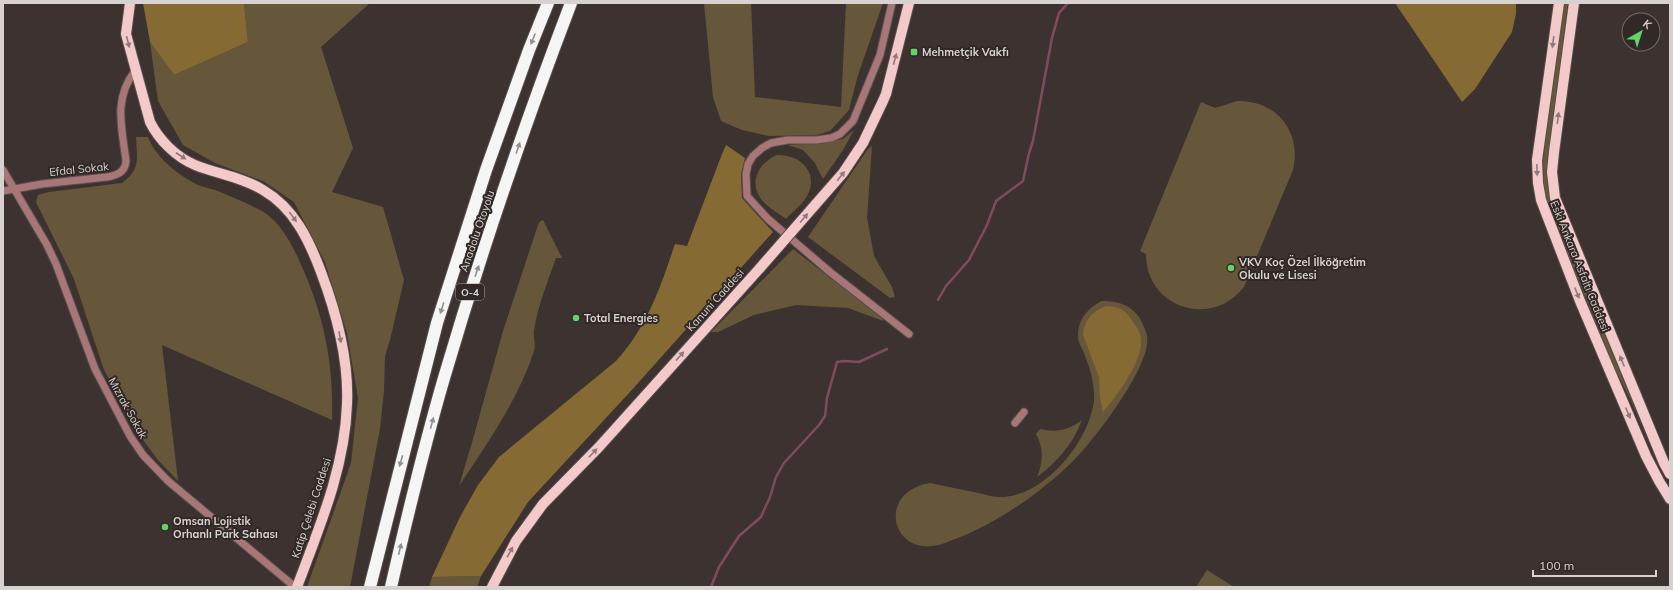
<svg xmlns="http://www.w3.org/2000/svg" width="1673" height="590" font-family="Mulish,sans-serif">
  <rect width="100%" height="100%" fill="#3c3330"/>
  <!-- green -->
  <path fill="#67573a" d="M 244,3 L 370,3 L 321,47 L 353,148 L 332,192 L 383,207 L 404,280 L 390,340 L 385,356 L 384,390 L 380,429 L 350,587 L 307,587 L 351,463 L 358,398 L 347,333 L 325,262 L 294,202 L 263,181 L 215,163 L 183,145 L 158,101 L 150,42 L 174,75 L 248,42 Z
    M 704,3 L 751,3 L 755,97 L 841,107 L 846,3 L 883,3 L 858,75 L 849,110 L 830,131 L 816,135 L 769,136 L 742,130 L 721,121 L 713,97 Z
    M 1564,3 L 1568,3 L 1549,151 L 1548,165 L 1550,195 L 1553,207 L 1578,269 L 1658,465 L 1632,403 L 1614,367 L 1549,209 L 1544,190 L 1543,159 Z
    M 1237,101 C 1276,100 1302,131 1293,170 L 1244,287 C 1211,329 1146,308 1146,254 L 1140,251 L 1201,102 L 1215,108 Z
    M 854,130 L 843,150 L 823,179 L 815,163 L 803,150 L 788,145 L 819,143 L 843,139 Z
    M 136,137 L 148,137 C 155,156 175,172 192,182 C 199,186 207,188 215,190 C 230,196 247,203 262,211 C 279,221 290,241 298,258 C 323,311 334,362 332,420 L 162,345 L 178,481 L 158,460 L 141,437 L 104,370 L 74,279 L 36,202 L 38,195 L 49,192 L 122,183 C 141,169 137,159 136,137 Z
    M 872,146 L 867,218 L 874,256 L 892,287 L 895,297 L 890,298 L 808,237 L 868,149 Z
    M 777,155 C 800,154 820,173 807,196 C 802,205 792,212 786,219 C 778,213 767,207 761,199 C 748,181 760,162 777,155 Z
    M 543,220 L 562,258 L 556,258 C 548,281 538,305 534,330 C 533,337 536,345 534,351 C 518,400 487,444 459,486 L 473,439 L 503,331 L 539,222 Z
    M 793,249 L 882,318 L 883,321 L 848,308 L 796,305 L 754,315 L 718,332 L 711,332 Z
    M 1102,301 C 1118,301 1129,304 1139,317 C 1142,322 1146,330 1147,336 C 1152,366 1090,446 1068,466 C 1033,499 990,527 945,543 C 892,562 874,492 930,483 C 946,486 962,490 978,493 C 984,494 992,497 998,497 C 1043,499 1089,442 1094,401 C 1095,384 1090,368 1084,353 C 1082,348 1078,342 1078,336 C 1078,319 1088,308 1102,301 Z
    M 1082,420 C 1073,444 1057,462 1037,477 C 1043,463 1044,448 1036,434 L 1040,429 C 1056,433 1069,430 1082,420 Z
    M 1207,570 L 1234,587 L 1196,587 Z
    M 481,576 L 477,587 L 429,587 L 432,577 Z"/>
  <!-- forest -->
  <path fill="#866a34" d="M 143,3 L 244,3 L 248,42 L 174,75 L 150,42 Z
    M 1395,3 L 1516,3 L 1516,14 L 1512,32 L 1475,89 L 1462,102 Z
    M 726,145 L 745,158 L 741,174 L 742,198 L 773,232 L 630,392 L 528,502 L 481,576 L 432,577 L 460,517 L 478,485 L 499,457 L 616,361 C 648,326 660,288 675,244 L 687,246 L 722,154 Z
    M 1106,306 C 1120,307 1126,310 1133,322 C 1136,326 1141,333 1141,339 C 1143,361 1117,396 1103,412 L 1100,397 L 1099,377 L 1083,335 C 1084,320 1092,312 1106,306 Z"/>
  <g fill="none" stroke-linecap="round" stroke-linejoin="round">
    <!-- stream -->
    <path stroke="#824a5e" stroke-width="2.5" d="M 938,300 L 946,286 L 969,260 L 987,225 L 996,201 L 1023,181 L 1029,153 L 1033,141 L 1052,38 L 1059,13 L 1068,3
      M 711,587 L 719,567 L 739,536 L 761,517 L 770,497 L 776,477 L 784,463 L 819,425 L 825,416 L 827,398 L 837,362 L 844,361 L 859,362 L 887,349"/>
    <!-- street casing -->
    <g stroke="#58504d" stroke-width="9">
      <path id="street" d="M 892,3 L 880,55 L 853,121 L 840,134 L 831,138 L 816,140 L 788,140 L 771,143 L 762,148 L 753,156 L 748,164 L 746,174 L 747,196 L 768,219 L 830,272 L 909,334
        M 3,170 L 47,245 L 56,264 L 95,369 L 130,436 L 143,455 L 168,481 L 295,587
        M 3,191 L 42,184 L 107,177 C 118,175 125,172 126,161 C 122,128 113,99 135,71
        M 1015,423 L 1024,412"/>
    </g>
    <!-- primary casing -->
    <g stroke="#58504d" stroke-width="12">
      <path id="primary" d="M 130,3 L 126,34 L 150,122 C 159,140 176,157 195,165 C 217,174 242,177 263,190 C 294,208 309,240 321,272 C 336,312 349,361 347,404 C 345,468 319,528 297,587
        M 1559,3 L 1537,160 L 1538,183 L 1541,200 L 1580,301 L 1646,456 L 1659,481 L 1670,499
        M 1574,3 L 1554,152 L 1552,172 L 1555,198 L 1664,463 L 1670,474
        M 815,205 L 843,173 L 863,143 L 883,101 L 886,94 L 909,3
        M 492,587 L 516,541 L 543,504 L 599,447 L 760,268"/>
    </g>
    <!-- highway casing -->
    <g stroke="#58504d" stroke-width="14">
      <path id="highway" d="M 370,587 L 437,323 L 486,170 L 529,50 L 548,3
        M 391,587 C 407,517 424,447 444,378 C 481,252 524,126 571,3"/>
    </g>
    <!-- street -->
    <use href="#street" stroke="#a87676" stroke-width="7"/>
    <!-- primary -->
    <use href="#primary" stroke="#f3c9c9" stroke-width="10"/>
    <!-- highway -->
    <use href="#highway" stroke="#f5f5f5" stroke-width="12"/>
    <!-- primary-bridge casing -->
    <g stroke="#58504d" stroke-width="12" stroke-linecap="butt">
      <path id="primary-bridge" d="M 760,268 L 815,205"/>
    </g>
    <!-- primary-bridge -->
    <use href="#primary-bridge" stroke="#f3c9c9" stroke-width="10"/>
  </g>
  <!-- one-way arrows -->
  <defs><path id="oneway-solid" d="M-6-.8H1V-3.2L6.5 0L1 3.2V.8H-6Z"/></defs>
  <g fill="#938f8e">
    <use href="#oneway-solid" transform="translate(533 39) rotate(112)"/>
    <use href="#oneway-solid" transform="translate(518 148) rotate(-71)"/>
    <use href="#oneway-solid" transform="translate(477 271) rotate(-71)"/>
    <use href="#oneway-solid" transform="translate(442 308) rotate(108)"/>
    <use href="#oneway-solid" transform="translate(432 423) rotate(-75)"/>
    <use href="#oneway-solid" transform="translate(401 461) rotate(105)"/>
    <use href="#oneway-solid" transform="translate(400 549) rotate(-76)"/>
  </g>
  <g fill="#927978">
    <use href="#oneway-solid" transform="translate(128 42) rotate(76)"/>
    <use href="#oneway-solid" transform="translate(1553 42) rotate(98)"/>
    <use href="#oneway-solid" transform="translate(895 59) rotate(-75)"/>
    <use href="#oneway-solid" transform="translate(1558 118) rotate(-83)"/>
    <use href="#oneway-solid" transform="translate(181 156) rotate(33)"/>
    <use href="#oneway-solid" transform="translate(1537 170) rotate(89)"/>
    <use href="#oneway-solid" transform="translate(841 176) rotate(-51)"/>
    <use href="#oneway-solid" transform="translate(293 217) rotate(53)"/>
    <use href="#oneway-solid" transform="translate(804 218) rotate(-49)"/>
    <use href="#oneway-solid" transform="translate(1577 293) rotate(68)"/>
    <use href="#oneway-solid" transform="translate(340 337) rotate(80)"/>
    <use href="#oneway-solid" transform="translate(680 356) rotate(-48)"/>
    <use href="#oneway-solid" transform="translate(1622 361) rotate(-113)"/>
    <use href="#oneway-solid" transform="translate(1628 413) rotate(67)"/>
    <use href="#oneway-solid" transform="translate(593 453) rotate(-46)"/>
    <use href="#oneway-solid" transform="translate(510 552) rotate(-61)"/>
  </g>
  <!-- markers -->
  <g fill="#63d469" stroke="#312926" stroke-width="1.5">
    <rect x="910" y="48" width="8" height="8" rx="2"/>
    <circle cx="1231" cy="268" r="4"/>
    <circle cx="576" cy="318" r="4"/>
    <circle cx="165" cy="527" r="4"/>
  </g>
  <g text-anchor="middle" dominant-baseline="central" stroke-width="4" stroke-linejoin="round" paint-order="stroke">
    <!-- shield labels -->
    <rect fill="#312926" stroke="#a59f9d" stroke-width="1" x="456" y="284" width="28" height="16" rx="3"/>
    <g font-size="10" font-weight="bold" fill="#d7d2d0">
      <text x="470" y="292">O-4</text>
    </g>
    <!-- poi labels -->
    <g font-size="11" font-weight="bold" fill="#d7d2d0" stroke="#312926" text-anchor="start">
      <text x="922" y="52">Mehmetçik Vakfı</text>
      <text x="1239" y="262">VKV Koç Özel İlköğretim<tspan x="1239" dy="13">Okulu ve Lisesi</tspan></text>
      <text x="584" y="318">Total Energies</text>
      <text x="173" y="521">Omsan Lojistik<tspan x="173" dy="13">Orhanlı Park Sahası</tspan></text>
    </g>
    <!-- street labels -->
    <g font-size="11" fill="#d7d2d0" stroke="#312926">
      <text transform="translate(79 169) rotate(-6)">Efdal Sokak</text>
      <text transform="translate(477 231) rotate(-71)">Anadolu Otoyolu</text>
      <text transform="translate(1580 266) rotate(68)">Eski Ankara Asfaltı Caddesi</text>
      <text transform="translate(715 300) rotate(-48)">Kanuni Caddesi</text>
      <text transform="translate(128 408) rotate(61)">Mızrak Sokak</text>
      <text transform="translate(311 508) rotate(-72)">Katip Çelebi Caddesi</text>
    </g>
  </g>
  <!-- border -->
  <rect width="1673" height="590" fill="none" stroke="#d7d2d0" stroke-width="8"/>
  <!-- north arrow -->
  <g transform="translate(1641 32) rotate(39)"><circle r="19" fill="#312926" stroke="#736d6a"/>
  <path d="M0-3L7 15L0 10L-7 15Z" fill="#63d469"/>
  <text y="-6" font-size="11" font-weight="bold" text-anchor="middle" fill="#d7d2d0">K</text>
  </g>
  <!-- scale -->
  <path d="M1533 570v6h123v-6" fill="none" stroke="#d7d2d0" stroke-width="2"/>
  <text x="1539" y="570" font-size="12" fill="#d7d2d0" stroke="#312926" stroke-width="3" paint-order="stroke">100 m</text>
</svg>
